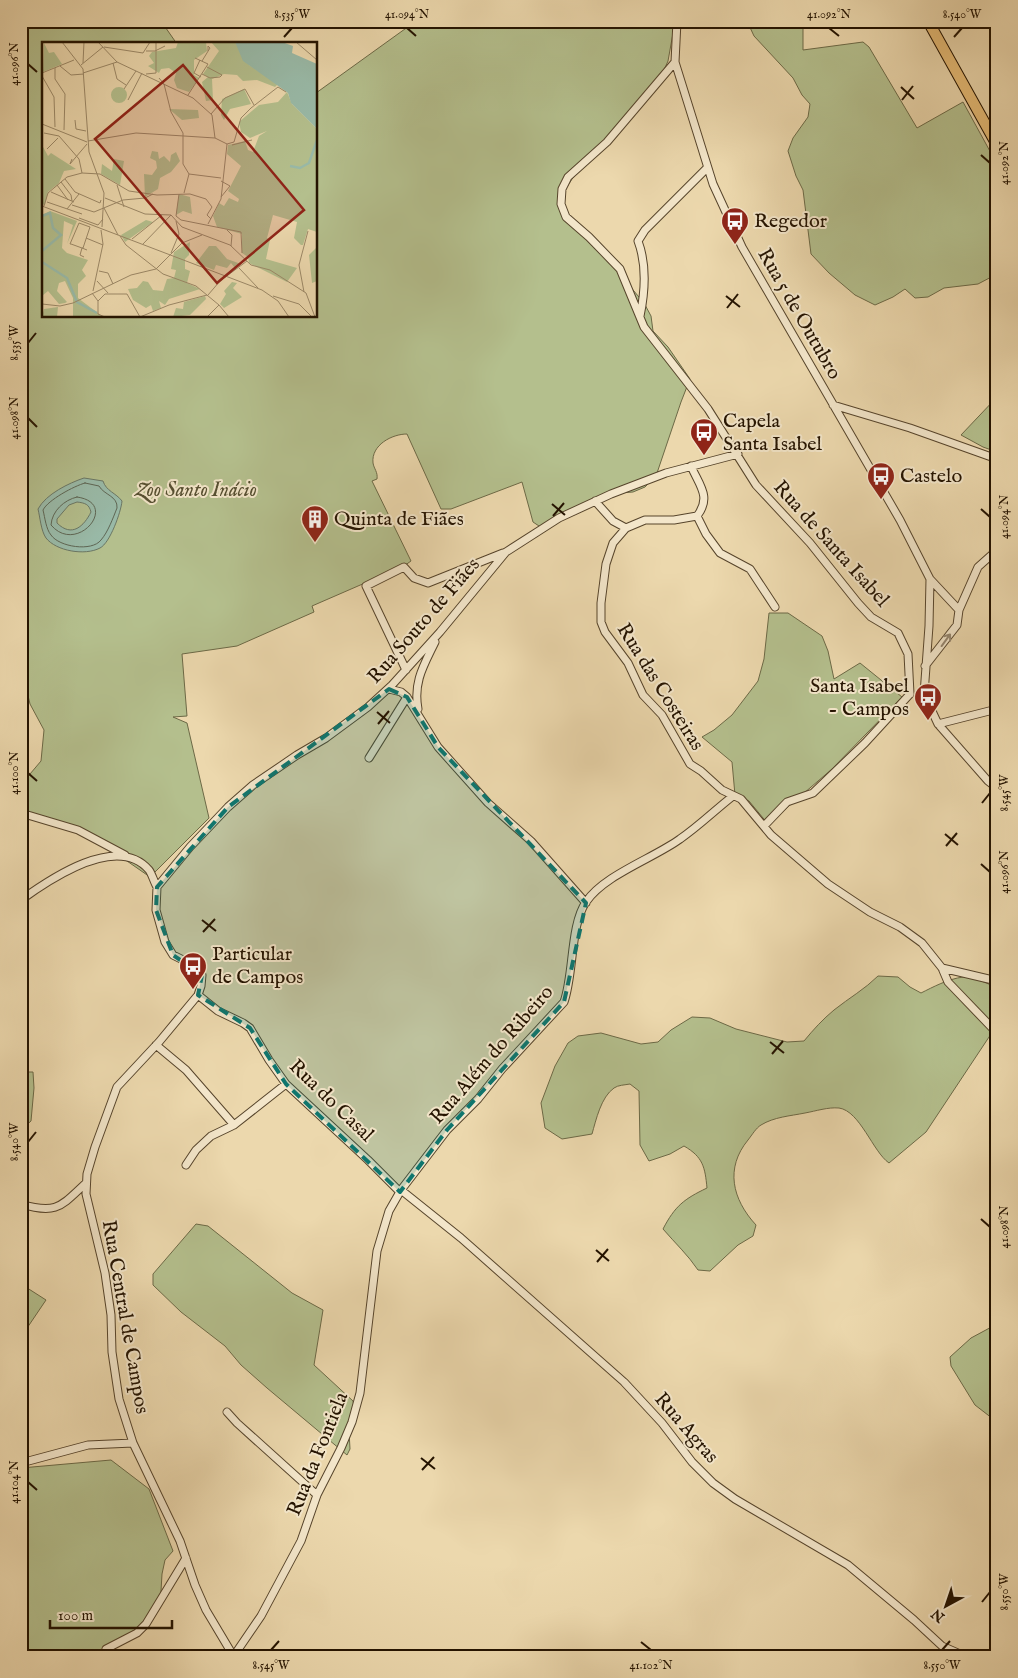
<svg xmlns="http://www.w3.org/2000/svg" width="1018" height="1678" font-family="'IM FELL English',serif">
  <rect width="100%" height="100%" fill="#ecd8ad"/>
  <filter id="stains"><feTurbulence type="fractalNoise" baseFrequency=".004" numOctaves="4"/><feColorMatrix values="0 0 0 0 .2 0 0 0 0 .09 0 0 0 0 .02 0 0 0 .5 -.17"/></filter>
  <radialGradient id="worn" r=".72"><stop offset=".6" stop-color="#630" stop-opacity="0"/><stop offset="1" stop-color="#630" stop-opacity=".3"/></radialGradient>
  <!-- green -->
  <path fill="#b4bf8d" stroke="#6c6946" d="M 21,21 L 161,21 L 177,44 L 44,44 L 44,316 L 316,316 L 316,93 L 416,21 L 675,22 L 668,61 L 656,88 L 584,164 L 572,179 L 563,193 L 565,213 L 612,265 L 644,303 L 651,316 L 653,331 L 668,347 L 690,379 L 681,402 L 656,476 L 645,487 L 633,492 L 619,493 L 542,528 L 533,522 L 522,482 L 451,509 L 441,509 L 407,434 C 392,434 371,445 373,463 C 374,469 378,472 377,479 L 372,481 L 411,561 L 404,566 L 312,606 L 314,612 L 237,646 L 182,654 L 187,716 L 173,717 L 187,723 L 209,818 L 150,877 L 81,829 L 21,815 L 21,789 L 30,774 L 41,761 L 44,730 L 30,704 L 25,683 L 27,682 L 21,685 Z
    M 747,21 L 803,21 L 803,50 L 863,42 L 869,47 L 917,128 L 963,102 L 997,164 L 997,274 L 978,284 L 944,288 L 928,297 L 915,298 L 905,289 L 893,297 L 875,305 L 855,295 L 829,273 L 811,254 L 803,190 L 796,176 L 788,151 L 793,138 L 808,117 L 810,104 L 802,95 L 793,78 L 754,36 Z
    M 997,397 L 997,452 L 983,447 L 961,435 Z
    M 769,613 L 788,613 L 822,636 L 828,651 L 834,679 L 860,663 L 902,697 L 832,769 L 768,824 L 749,801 L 735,795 L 732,762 L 702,737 L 714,730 L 732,715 L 758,681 L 764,659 Z
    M 878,976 L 898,977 L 910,987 L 921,993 C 933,987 948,979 963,977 C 970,976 990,984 997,988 L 997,1020 L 993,1031 L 926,1132 L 889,1163 C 873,1152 860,1111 839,1108 C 828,1107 816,1111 805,1113 C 790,1116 774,1117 761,1125 C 756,1128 752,1135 748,1140 C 725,1168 732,1199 756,1225 L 753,1236 L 738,1245 L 710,1271 L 698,1270 C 688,1255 675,1243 663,1229 C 675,1206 684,1199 707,1188 C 705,1167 703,1157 684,1146 L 670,1154 L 649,1161 L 640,1145 L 639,1091 L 630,1084 C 625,1085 618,1085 614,1088 C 601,1097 596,1120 592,1134 L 562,1139 L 545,1128 L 541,1103 L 555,1066 L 568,1043 L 578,1036 L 601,1033 L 641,1044 L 658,1042 L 671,1030 L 692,1017 L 710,1018 L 736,1029 L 787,1042 L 804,1041 C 813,1030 823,1019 834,1010 C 849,998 865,989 878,976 Z
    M 21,1072 L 33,1072 L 34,1088 L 31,1121 L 21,1130 Z
    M 196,1224 L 208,1226 L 292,1293 L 323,1310 L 314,1365 L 353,1401 L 355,1411 L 349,1431 L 350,1449 L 347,1455 L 267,1388 L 241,1365 L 225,1346 L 181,1312 L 153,1285 L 153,1274 Z
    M 21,1284 L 46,1300 L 21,1337 Z
    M 997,1324 L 997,1422 L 975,1405 L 951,1366 L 950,1357 L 971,1338 Z
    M 111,1460 L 149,1489 L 173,1551 L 165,1560 L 162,1574 L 160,1608 L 147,1628 L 124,1643 L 98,1657 L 21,1657 L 21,1468 Z"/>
  <!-- water -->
  <path fill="#99baa8" stroke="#6a7765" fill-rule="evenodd" d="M 84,478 L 103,481 C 106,491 116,493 122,501 C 121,512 110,543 100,548 C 85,556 56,551 46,538 C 41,531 40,517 38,509 C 46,494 69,483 84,478 ZM 77,502 C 85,503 89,504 91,512 C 84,526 72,538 57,523 L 57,519 L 69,505 Z"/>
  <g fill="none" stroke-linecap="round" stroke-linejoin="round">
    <!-- shore -->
    <path stroke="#5e6654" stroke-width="1" d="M 85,483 L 99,486 C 104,495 118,496 117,508 C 113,518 108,532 101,540 C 92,552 59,547 51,535 C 46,529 45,518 43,510 C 48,500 74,486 85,483 Z
      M 77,497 C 121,503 77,556 51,525 C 52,511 64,500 77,497 Z"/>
    <!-- minor casing -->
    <g stroke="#56442b" stroke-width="9">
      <path id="minor" d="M 677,21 L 675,62 L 713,184 L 742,247 L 900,520 L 930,579 L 929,626 L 924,694 L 938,724 L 988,781 L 997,788
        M 675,62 L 607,142 L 568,177 L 562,189 L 561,204 L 566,217 L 589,237 L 620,269 L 644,327 L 708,409 L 756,485 L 810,543 L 858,603 L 871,617 L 898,633 L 908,654 L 910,694
        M 640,316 C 645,292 647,265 638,241 L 645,230 L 707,168
        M 833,405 L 910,428 L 997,459
        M 691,466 C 699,485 712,497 697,516 L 674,520 L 645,520 L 626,528 L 613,543 L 606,564 L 601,603 L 601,622 L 605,632 L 628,663 L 643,695 L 662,715 L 690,764 L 701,771 L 722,790 L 741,799 L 771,835 L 828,884 L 870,912 L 900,927 L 922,943 L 942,968 L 948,982 L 997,1033
        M 595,501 L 613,521 L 626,528
        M 697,516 L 706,534 L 720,553 L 750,569 L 775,607
        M 930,579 L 959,610
        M 925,666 L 957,625 L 959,610 L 978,567 L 997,550
        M 406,670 L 366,586 L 404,567 L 414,578 L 428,583 L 503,553
        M 389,689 L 401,692 L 407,697 L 438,747 L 488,803 L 531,841 L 586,903
        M 418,709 C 413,682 424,665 435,642
        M 938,724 L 997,709
        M 369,758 L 407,697
        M 21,813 L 78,830 L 125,855
        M 764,826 L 787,802 L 813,793 L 865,743 L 910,694
        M 21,900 C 50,879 117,833 149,870 C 152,874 154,882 157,887
        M 942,968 L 997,981
        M 198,995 L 218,1011 L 243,1023 L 250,1028 L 269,1060 L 286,1084 L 368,1160 L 400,1192
        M 156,1045 L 186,1070 L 234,1125
        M 186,1165 L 196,1150 L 211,1136 L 234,1125 L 286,1084
        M 401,1190 L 461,1238 L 624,1382 L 662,1423 L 692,1462 L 713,1483 L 735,1499 L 848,1565 L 914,1620 L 942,1646 L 967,1657
        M 21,1204 C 57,1215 61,1206 86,1183
        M 227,1412 L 237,1423 L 317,1495
        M 21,1463 L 88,1445 L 133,1443
        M 106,1649 L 137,1633 L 146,1624 L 186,1558
        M 233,1657 L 261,1616 L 301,1541 L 317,1495 L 341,1448 L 352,1422 L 360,1393 L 377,1251 L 389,1211 L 401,1190 L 447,1130 L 478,1099 L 502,1069 L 564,1002 C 574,974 570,925 586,902 C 604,875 654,858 680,839 C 699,826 715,810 733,796
        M 234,1657 L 206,1610 L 195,1585 L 180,1541 L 133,1443 L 119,1399 L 112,1352 L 111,1315 L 105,1273 L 86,1194 L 87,1174 L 95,1147 L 117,1087 L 159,1042 L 198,995 L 201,986 L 202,975 L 191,964 L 173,955 L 165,942 L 156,910 L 157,887 L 190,847 L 228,807 L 253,785 L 297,755 L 326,738 L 368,707 L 392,685 L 440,632 L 506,552 L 559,518 L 611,494 L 666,473 L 738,454"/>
    </g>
    <!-- primary casing -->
    <g stroke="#241300" stroke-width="12">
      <path id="primary" d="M 928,21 L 997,145"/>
    </g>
    <!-- minor -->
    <use href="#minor" stroke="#f3e6ca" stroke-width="7"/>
    <!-- primary -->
    <use href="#primary" stroke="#e6bc76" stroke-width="10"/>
  </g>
  <!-- one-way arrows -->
  <defs><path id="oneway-shaft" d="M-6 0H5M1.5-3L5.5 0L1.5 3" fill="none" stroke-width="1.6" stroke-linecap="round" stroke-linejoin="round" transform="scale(1.25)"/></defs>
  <use stroke="#96876f" href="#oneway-shaft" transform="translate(946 640) rotate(-54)"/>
  <!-- marked area -->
  <path fill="#0f766e" fill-opacity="0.2" stroke="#0f766e" stroke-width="4" stroke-dasharray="10 6" stroke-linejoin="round" d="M 389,689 L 407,697 L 438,747 L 586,903 L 564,1002 L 447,1130 L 400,1192 L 286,1084 L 250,1028 L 198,995 L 202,975 L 173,955 L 156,910 L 157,887 L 228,807 Z"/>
  <!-- ticks -->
  <path fill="none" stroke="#241300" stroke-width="2" d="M 407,28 L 416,36M 829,28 L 839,36M 284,37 L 292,28M 954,37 L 962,28M 28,64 L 37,72M 901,87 L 914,99M 902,100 L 913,86M 981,155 L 990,163M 726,296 L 740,307M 727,308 L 738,294M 28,343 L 36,333M 28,418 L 37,427M 552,504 L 565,515M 981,509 L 990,517M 553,516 L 564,503M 377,712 L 390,723M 378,724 L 389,711M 28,773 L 37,781M 982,803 L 990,793M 945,834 L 958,845M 946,846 L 957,833M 981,864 L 990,872M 202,920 L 216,931M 203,932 L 215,919M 770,1042 L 784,1053M 772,1054 L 783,1041M 28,1142 L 36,1132M 981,1219 L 990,1227M 596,1250 L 609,1261M 597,1262 L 608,1249M 421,1458 L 435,1469M 422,1470 L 434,1457M 28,1482 L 37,1490M 982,1602 L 990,1592M 641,1642 L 651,1650M 271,1650 L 279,1641M 942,1650 L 950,1641"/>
  <!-- icons -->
  <defs>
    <g id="bus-pin" transform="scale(1.4375)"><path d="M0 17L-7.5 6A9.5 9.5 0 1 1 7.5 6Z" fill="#8f2418" stroke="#f3e6ca"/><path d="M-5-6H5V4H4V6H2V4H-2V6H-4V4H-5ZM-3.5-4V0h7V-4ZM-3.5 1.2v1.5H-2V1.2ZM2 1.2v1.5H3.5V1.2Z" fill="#fff"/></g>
    <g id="building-pin" transform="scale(1.4375)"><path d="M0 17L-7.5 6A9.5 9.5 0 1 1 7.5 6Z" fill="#8f2418" stroke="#f3e6ca"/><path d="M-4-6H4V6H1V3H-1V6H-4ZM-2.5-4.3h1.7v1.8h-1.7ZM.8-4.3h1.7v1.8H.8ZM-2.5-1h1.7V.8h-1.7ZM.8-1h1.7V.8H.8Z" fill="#fff"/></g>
  </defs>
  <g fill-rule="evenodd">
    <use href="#bus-pin" x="735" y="221"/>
    <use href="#bus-pin" x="704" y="432"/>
    <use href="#bus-pin" x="881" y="476"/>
    <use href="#building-pin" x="315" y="519"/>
    <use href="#bus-pin" x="928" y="697"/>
    <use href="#bus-pin" x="193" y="966"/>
  </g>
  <g text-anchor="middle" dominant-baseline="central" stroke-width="4" stroke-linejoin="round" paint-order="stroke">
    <!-- poi labels -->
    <g font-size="20" fill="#241300" stroke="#f3e6ca" text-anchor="start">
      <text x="754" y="221">Regedor</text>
      <text x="723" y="421">Capela<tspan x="723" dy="23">Santa Isabel</tspan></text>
      <text x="900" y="476">Castelo</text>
      <text x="334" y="519">Quinta de Fiães</text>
      <text x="909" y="686" text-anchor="end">Santa Isabel<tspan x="909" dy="23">- Campos</tspan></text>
      <text x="212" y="954">Particular<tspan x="212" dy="23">de Campos</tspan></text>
    </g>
    <!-- street labels -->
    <g font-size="20" fill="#241300" stroke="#f3e6ca">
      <text transform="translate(799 314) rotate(60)">Rua 5 de Outubro</text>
      <text transform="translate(831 544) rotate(48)">Rua de Santa Isabel</text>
      <text transform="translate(424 621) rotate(-49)">Rua Souto de Fiães</text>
      <text transform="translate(660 687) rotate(58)">Rua das Costeiras</text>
      <text transform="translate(492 1055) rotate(-49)">Rua Além do Ribeiro</text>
      <text transform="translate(331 1101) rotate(44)">Rua do Casal</text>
      <text transform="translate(125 1317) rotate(80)">Rua Central de Campos</text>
      <text transform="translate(686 1428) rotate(49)">Rua Agras</text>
      <text transform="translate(318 1454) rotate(-68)">Rua da Fontiela</text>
    </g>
    <!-- park labels -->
    <g font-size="20" font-style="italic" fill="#564f31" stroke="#f3e6ca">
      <text x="196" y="490">Zoo Santo Inácio</text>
    </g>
  </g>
  <!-- overview -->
  <g transform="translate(42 42)">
    <rect width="275" height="275" fill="#ecd8ad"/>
    <path d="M 136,0 L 164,0 L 165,9 L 152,18 L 152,33 L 157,36 L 147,50 L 135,46 L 132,38 L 134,31 L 127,26 L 119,27 L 117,31 L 106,24 L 112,21 L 107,14 L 110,10 L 134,6 ZM 169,0 L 193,0 L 207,23 L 236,42 L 233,45 L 215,38 L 201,39 L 195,33 L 182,32 L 170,37 L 171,58 L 164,59 L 160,40 L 166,35 L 161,32 L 177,9 ZM 2,1 L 7,11 L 12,10 L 20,22 L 1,30 ZM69 53a8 8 0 1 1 16 0a8 8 0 1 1-16 0ZM 202,47 L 209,62 L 188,67 L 182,78 L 179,73 L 180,57 ZM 245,50 L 250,62 L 275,87 L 275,190 L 266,187 L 261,203 L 259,203 L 252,196 L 255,180 L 231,173 L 225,196 L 228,198 L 224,217 L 255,226 L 245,240 L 207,221 L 206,215 L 200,211 L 200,192 L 175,185 L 171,174 L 177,161 L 182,164 L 187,156 L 196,160 L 197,157 L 186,149 L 199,124 L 185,112 L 186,103 L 203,99 L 206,108 L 211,110 L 217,94 L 225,89 L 208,96 L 199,90 L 197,80 L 217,63 L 236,60 ZM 127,67 L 156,68 L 157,76 L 140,78 ZM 0,103 L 6,114 L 9,111 L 34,127 L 22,129 L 17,141 L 6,150 L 3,163 L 0,162 ZM 110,109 L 116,110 L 117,117 L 122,114 L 128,120 L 129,113 L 134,110 L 138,119 L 129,130 L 118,136 L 116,147 L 103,155 L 102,132 L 110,133 L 115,126 L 114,119 L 108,116 ZM 72,117 L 82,119 L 78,143 L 59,132 L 60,122 L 70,129 ZM 137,152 L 148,155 L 150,172 L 141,169 L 134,173 ZM 8,169 L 35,179 L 25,202 L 31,183 L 22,179 L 20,206 L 25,211 L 46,218 L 40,228 L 44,234 L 36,242 L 36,256 L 61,275 L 31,275 L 31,256 L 23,239 L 17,241 L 15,249 L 25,260 L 23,261 L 17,262 L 6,249 L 0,254 L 0,173 ZM 104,178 L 111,180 L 83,200 L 79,193 ZM 148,200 L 147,213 L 143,217 L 143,227 L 148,229 L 145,241 L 158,247 L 127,257 L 123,263 L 117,259 L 119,266 L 111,269 L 109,263 L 104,266 L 91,258 L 86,247 L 95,246 L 101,239 L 106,240 L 111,248 L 121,249 L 125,237 L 132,236 L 134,228 L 129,227 L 132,210 ZM 167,204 L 174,204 L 185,217 L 199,222 L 193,226 L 189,221 L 185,226 L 174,223 L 172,228 L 154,221 ZM 275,205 L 275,239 L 270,241 L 267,213 ZM 190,240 L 195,241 L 191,246 L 200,255 L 182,266 L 178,262 L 184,252 L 182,249 ZM 163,254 L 164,257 L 148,273 L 131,275 L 134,266 L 141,267 L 142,260 ZM 16,265 L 15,275 L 0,275 L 2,267 Z" fill="#b4bf8d"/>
    <path d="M 193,0 L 240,0 L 251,4 L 250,11 L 275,22 L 275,87 L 249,61 L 246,51 L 201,19 Z" fill="#99baa8"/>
    <path fill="none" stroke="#99baa8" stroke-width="2.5" d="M 248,124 L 258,126 L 267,121 L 275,98M 0,174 L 8,171 L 11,186 L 19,193 L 0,209M 0,220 L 25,236 L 35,260 L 55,271"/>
    <path fill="none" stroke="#9c8968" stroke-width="1" d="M 20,0 L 41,27 L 47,110 L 62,151 L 60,185M 56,0 L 75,20 L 151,56 L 170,73 L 173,96M 254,0 L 275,18M 62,5 L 101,11 L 108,0M 104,9 L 113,9 L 123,4M 158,18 L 152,31 L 159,35M 160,19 L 168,6 L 166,4 L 166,9M 41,21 L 42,0M 71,21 L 75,37 L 84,43M 39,23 L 61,5M 18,24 L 29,33 L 42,32M 13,26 L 13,37 L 23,52 L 22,88M 0,31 L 32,18M 41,31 L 75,20M 104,32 L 114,31 L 114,0M 160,32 L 168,36 L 178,35 L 180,33 L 165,25M 0,34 L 12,55 L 13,85M 117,36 L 122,42 L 129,70 L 141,91 L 141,122 L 147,132 L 142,151M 82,47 L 94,29M 146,53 L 166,22 L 153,16M 86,58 L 100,31M 169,72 L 183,56 L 203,47 L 212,63M 33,78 L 34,87 L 44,89M 0,82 L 45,100M 2,91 L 17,94M 17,94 L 37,117 L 40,131M 142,94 L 173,96 L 185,102M 46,99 L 94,91 L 142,94M 185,102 L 192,100 L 199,76 L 209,66 L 236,45 L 244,50M 190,103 L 210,98M 5,107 L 16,96M 30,117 L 28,122 L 45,102M 147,132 L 179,136M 23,137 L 33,150 L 58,161 L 59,158M 179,139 L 188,144 L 179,155M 19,140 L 29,153 L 30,159M 15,143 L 26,158M 75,143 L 82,165M 9,150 L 32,160M 63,156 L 103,172 L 129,173 L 140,185 L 188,203 L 209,223 L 228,228 L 264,251 L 273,275M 5,160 L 40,172M 30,163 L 52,170 L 81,158 L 103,156 L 111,152M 0,164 L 220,248 L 236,259 L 247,275M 2,164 L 6,151 L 25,135 L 40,131 L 58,132 L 87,149 L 115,153 L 148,152 L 164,157 L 170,165 L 165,173 L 169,177M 62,166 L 76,193M 25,167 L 37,152M 134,174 L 139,178 L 199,190 L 200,211M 134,174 L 137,152M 37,176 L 56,183 L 61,177M 166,182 L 179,157 L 185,102M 185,188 L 190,193 L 189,204M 78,194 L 84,203 L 121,232 L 154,244 L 177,263 L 165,275M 44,196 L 61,203M 90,197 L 120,173M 101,202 L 129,173M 129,211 L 137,192 L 134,179M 42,215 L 38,213 L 40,206 L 41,206 L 48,185 L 37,181 L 28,202 L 29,202 L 40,206 L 45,208M 197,226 L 216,246M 57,229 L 66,231 L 71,242M 55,239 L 66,251M 51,249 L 61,202 L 59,188M 262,250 L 257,223 L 266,189M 50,251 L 56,259 L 56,272 L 63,275M 166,253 L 178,239 L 205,219M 231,254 L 257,262 L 270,275M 56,259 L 63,252 L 85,252 L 98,275 L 127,263 L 165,253M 0,262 L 18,264 L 31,261 L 89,233 L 114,227 L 140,201 L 160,193M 177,263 L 187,275"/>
    <path fill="#8f2418" fill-opacity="0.15" stroke="#8f2418" stroke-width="2.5" d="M 141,23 L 262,168 L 175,241 L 53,97 Z"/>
    <rect width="275" height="275" fill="none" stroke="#241300" stroke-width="2.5"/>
  </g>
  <!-- margin -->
  <rect width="1018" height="1678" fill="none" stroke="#ecd8ad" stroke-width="55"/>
  <!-- north arrow -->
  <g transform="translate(946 1606) rotate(220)" stroke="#f3e6ca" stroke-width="4" paint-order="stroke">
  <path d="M0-4L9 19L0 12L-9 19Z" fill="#241300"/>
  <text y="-8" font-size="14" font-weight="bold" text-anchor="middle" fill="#241300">N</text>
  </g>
  <!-- scale -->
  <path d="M50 1620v8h122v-8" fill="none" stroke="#241300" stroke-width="2.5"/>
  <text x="58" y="1620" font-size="15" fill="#241300" stroke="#f3e6ca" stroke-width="4" paint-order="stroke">100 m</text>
  <rect x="28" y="28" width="962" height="1622" fill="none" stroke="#241300" stroke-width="2"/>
  <g font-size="12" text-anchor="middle" fill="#241300">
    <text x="292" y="18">8.535°W</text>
    <text x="407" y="18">41.094°N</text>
    <text x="829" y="18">41.092°N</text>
    <text x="962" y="18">8.540°W</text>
    <text transform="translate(14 64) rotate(-90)" y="4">41.096°N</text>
    <text transform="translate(1004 163) rotate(-90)" y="4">41.092°N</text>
    <text transform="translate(14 343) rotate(-90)" y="4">8.535°W</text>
    <text transform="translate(14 418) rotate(-90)" y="4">41.098°N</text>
    <text transform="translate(1004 517) rotate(-90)" y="4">41.094°N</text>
    <text transform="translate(14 773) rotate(-90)" y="4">41.100°N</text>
    <text transform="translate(1004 793) rotate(-90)" y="4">8.545°W</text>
    <text transform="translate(1004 872) rotate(-90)" y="4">41.096°N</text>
    <text transform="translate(14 1142) rotate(-90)" y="4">8.540°W</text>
    <text transform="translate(1004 1227) rotate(-90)" y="4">41.098°N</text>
    <text transform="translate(14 1482) rotate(-90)" y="4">41.104°N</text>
    <text transform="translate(1004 1592) rotate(-90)" y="4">8.550°W</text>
    <text x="271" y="1669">8.545°W</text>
    <text x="651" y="1669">41.102°N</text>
    <text x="942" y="1669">8.550°W</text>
  </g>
  <rect width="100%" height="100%" filter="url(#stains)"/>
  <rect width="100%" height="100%" fill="url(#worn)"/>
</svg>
